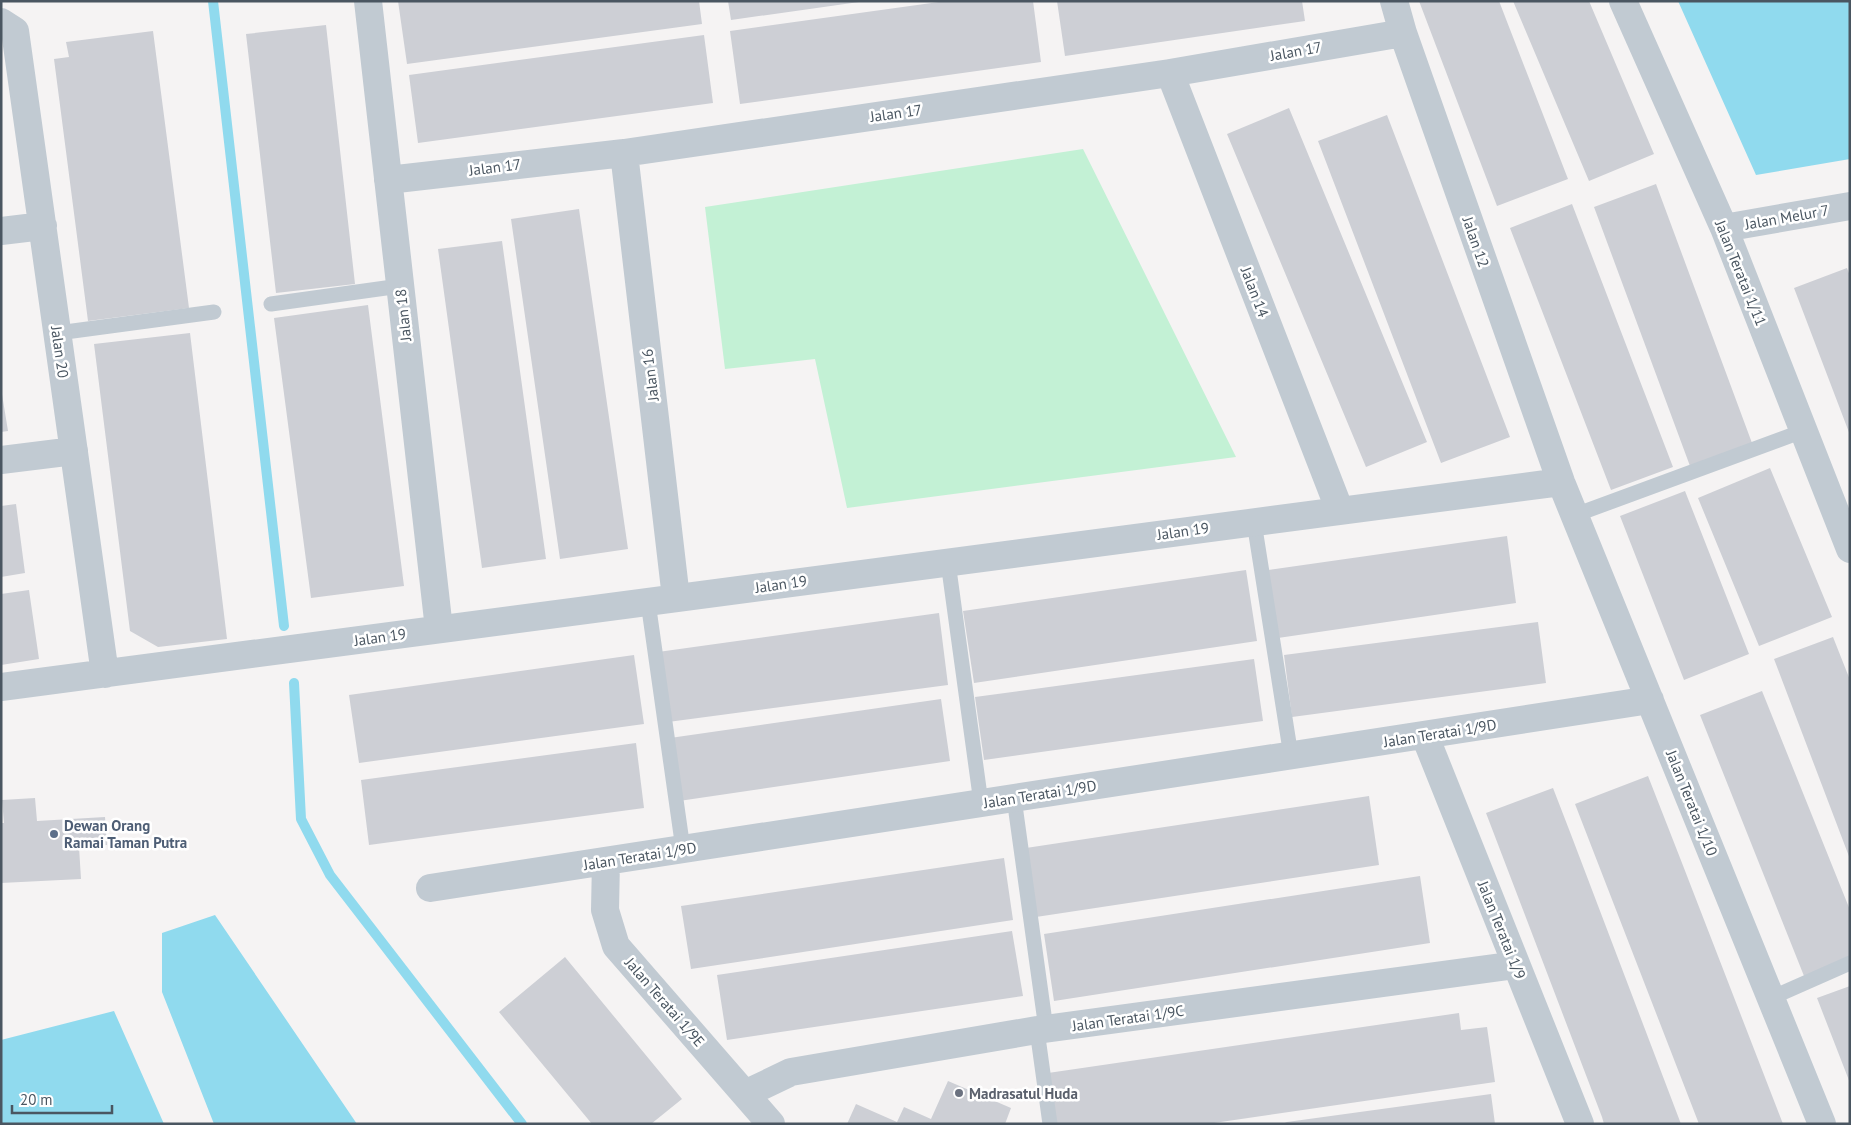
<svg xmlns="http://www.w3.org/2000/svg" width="1851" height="1125" font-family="'PT Sans',sans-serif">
  <rect width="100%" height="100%" fill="#f5f3f3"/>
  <!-- green -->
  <path fill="#c3f1d5" d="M 1083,149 L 1236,457 L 847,508 L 815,359 L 725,369 L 705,207 Z"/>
  <!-- water -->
  <path fill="#90daee" d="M 1678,1 L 1850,1 L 1850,159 L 1756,175 Z
    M 215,915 L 357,1124 L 214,1124 L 162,992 L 162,933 Z
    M 114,1011 L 164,1124 L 1,1124 L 1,1040 Z"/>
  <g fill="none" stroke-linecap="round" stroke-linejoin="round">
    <!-- stream -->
    <path stroke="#90daee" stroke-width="10" d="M 213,1 L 284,626
      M 294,683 L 301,819 L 330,875 L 522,1124"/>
  </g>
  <!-- building -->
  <path fill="#cdcfd5" d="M 398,1 L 699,1 L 702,24 L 407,64 Z
    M 728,1 L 859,1 L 859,2 L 731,20 Z
    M 946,1 L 1033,1 L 1041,62 L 740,104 L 730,31 Z
    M 1057,1 L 1302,1 L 1305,21 L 1065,56 Z
    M 1419,1 L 1499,1 L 1568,179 L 1497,206 Z
    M 1513,1 L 1589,1 L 1654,154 L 1589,181 Z
    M 326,25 L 355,284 L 276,293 L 246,34 Z
    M 153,31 L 189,308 L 88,321 L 54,59 L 69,57 L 66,42 Z
    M 704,35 L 713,103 L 418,143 L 409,75 Z
    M 1289,108 L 1427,442 L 1366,467 L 1227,134 Z
    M 1387,115 L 1510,437 L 1441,463 L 1318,141 Z
    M 1656,184 L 1752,443 L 1690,466 L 1594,207 Z
    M 1572,204 L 1673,467 L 1611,490 L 1510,228 Z
    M 579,209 L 628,549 L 560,559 L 511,219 Z
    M 502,241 L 546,559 L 482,568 L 438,249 Z
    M 1847,268 L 1850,276 L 1850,435 L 1794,288 Z
    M 368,305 L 404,586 L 311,598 L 274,318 Z
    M 190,333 L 227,639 L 158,647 L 130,631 L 94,344 Z
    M 1,388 L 8,431 L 1,432 Z
    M 1770,468 L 1832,617 L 1759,646 L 1698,498 Z
    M 1685,491 L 1749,654 L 1684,680 L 1620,516 Z
    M 16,504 L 25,573 L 1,577 L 1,506 Z
    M 1507,536 L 1516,603 L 1278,638 L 1268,570 Z
    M 1246,570 L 1257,641 L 974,683 L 963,611 Z
    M 29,590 L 39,659 L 1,665 L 1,594 Z
    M 939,613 L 948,685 L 668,722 L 658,652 Z
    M 1538,622 L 1546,683 L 1292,717 L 1284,655 Z
    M 1833,637 L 1850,680 L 1850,859 L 1774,659 Z
    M 634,655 L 644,724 L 359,763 L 349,695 Z
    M 1254,659 L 1263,721 L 984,760 L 975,697 Z
    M 1762,691 L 1850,910 L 1850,957 L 1804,976 L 1700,715 Z
    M 941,699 L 950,761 L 679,801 L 670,738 Z
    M 636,743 L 644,808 L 369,845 L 361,780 Z
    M 1648,776 L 1682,863 L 1783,1124 L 1699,1124 L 1575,804 Z
    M 1553,788 L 1570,832 L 1681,1124 L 1604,1124 L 1602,1117 L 1486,813 Z
    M 1369,796 L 1379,865 L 1036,917 L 1026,848 Z
    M 35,798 L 37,821 L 105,817 L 107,845 L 79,847 L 81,879 L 1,883 L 1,823 L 4,823 L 2,800 Z
    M 1004,858 L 1013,920 L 691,969 L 681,906 Z
    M 1420,876 L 1430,943 L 1054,1001 L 1044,934 Z
    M 1012,931 L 1023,996 L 727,1040 L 717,975 Z
    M 565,957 L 682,1099 L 651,1124 L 592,1124 L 499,1012 Z
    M 1850,986 L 1850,1083 L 1817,998 Z
    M 1459,1013 L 1461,1030 L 1487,1027 L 1495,1082 L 1207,1124 L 1055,1124 L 1048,1073 Z
    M 948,1081 L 1011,1108 L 1005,1124 L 847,1124 L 856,1104 L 897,1122 L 904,1107 L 931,1119 Z
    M 1491,1094 L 1495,1124 L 1282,1124 L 1287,1122 Z"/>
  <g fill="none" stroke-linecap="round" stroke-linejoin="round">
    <!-- service -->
    <path stroke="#c1cad2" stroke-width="15" d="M 271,304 L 400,286
      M 58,333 L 214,312
      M 1575,515 L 1803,431
      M 1254,522 L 1291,756
      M 948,562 L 981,803
      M 648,602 L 683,849
      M 1014,798 L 1046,1029
      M 1771,998 L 1850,963
      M 1037,1030 L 1050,1124"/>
    <!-- minor -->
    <path stroke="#c1cad2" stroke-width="28" d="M 368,1 L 439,629
      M 1394,1 L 1403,33 L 1561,482 L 1822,1124
      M 1623,1 L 1724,228 L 1850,549
      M 1,22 L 15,31 L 105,674
      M 1170,73 L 1340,511
      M 624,153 L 676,598
      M 388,180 L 624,153 L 1170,73 L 1403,33
      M 1724,228 L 1850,206
      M 1,231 L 43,226
      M 1,460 L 74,451
      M 1,687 L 1561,482
      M 1425,736 L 1580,1124
      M 606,861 L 605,910 L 616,946 L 771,1124
      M 430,888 L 1650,700
      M 745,1094 L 791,1072 L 1037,1030 L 1516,965"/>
  </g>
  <!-- markers -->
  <circle fill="#5c6f8a" stroke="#fff" stroke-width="2" cx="54" cy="834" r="5"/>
  <circle fill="#6b7280" stroke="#fff" stroke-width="2" cx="959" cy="1093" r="5"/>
  <g text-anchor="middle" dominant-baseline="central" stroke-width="5" stroke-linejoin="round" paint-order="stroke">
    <!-- street labels -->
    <g font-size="15" fill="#4a5661" stroke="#fff">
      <text transform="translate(1296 51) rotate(-10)">Jalan 17</text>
      <text transform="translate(896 113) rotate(-8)">Jalan 17</text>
      <text transform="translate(495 167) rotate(-7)">Jalan 17</text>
      <text transform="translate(1787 217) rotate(-10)">Jalan Melur 7</text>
      <text transform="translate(1476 242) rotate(71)">Jalan 12</text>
      <text transform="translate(1741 273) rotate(68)">Jalan Teratai 1/11</text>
      <text transform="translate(1255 292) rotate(69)">Jalan 14</text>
      <text transform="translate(403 315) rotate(-96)">Jalan 18</text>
      <text transform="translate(60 352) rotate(82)">Jalan 20</text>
      <text transform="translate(650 375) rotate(-97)">Jalan 16</text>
      <text transform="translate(1183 531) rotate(-8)">Jalan 19</text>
      <text transform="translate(781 584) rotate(-8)">Jalan 19</text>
      <text transform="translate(380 637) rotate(-8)">Jalan 19</text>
      <text transform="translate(1440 733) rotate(-9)">Jalan Teratai 1/9D</text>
      <text transform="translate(1040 794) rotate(-9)">Jalan Teratai 1/9D</text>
      <text transform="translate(1692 803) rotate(68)">Jalan Teratai 1/10</text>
      <text transform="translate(640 856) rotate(-9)">Jalan Teratai 1/9D</text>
      <text transform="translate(1502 930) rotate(68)">Jalan Teratai 1/9</text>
      <text transform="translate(665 1002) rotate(49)">Jalan Teratai 1/9E</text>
      <text transform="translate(1128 1018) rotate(-8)">Jalan Teratai 1/9C</text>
    </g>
    <!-- service labels -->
    <g font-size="15" font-weight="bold" fill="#4e5e75" stroke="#fff" text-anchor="start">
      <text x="64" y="825">Dewan Orang<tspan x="64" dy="17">Ramai Taman Putra</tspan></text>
    </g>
    <!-- worship labels -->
    <g font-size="15" font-weight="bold" fill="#5b616d" stroke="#fff" text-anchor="start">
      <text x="969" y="1093">Madrasatul Huda</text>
    </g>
  </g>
  <!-- border -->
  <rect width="1851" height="1125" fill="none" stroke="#4a5661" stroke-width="5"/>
  <!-- scale -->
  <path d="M12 1105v8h100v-8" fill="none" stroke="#4a5661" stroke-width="2.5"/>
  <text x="20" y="1105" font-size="15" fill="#4a5661" stroke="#ffffff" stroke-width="4" paint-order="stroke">20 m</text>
</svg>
